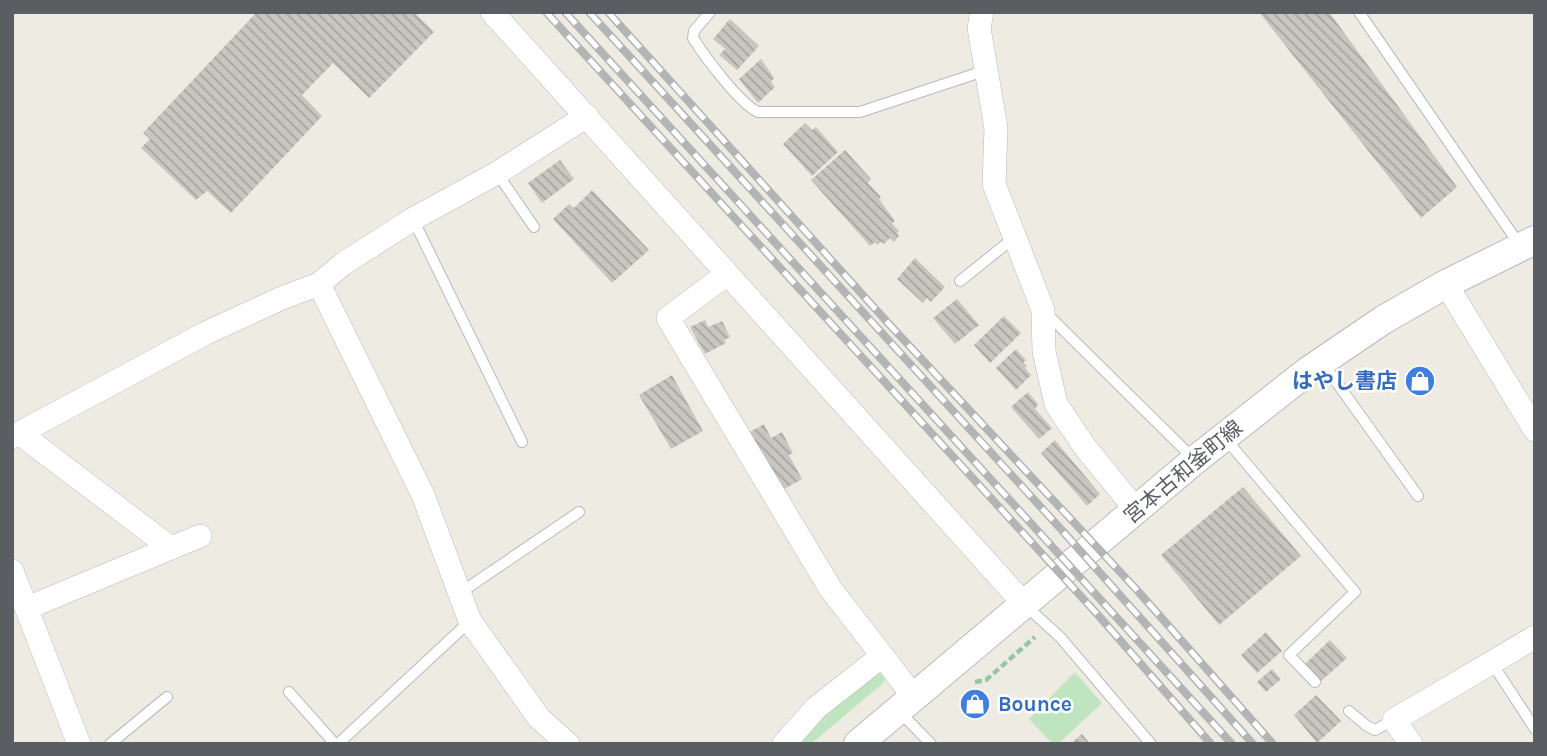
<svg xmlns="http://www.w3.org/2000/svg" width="1547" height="756" font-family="Karla,'Noto Sans JP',sans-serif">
  <defs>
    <pattern id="building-back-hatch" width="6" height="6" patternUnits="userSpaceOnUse" patternTransform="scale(1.75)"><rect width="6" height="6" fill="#c8c6bf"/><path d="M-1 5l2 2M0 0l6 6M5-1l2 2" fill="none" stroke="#a5a49f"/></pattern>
  </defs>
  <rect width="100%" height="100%" fill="#edebe2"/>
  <!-- green -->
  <path fill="#bee5bf" d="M 880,669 L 886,678 L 882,684 L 811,744 L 795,744 L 822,716 Z
    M 1075,672 L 1102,703 L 1058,744 L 1053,744 L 1029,719 Z"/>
  <!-- building -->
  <path fill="url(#building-back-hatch)" d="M 257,12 L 414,12 L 434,32 L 369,98 L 333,63 L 302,95 L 322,116 L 231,213 L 207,191 L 196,200 L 141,148 L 150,139 L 143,133 Z
    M 1259,12 L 1329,12 L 1457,187 L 1421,218 Z
    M 730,19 L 759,46 L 737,70 L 719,55 L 725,49 L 713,39 Z
    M 761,59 L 774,78 L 771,82 L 775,87 L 758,103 L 739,79 Z
    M 805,123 L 812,130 L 816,127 L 838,152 L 812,176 L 783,144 Z
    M 845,150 L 871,179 L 868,183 L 881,197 L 879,199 L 895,221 L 892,223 L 899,231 L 897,233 L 899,236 L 894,242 L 890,238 L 884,244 L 881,242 L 877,245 L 875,242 L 870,246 L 811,180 Z
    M 560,160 L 574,179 L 542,203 L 528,183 Z
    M 592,190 L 649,250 L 612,283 L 553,219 L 569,204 L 574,208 Z
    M 915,258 L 945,287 L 931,302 L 927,298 L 923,303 L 897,279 Z
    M 957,299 L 979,325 L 955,344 L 933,318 Z
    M 1004,316 L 1021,333 L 990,363 L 974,345 Z
    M 705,320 L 708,327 L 722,321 L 730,337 L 724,340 L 726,343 L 705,354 L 690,327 Z
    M 1016,349 L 1026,360 L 1023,363 L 1027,366 L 1025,368 L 1031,375 L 1016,390 L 996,368 Z
    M 672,375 L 703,431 L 671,449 L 639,395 Z
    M 1028,392 L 1038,404 L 1035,409 L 1052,428 L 1039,439 L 1011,407 Z
    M 764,424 L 771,438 L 782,432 L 793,453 L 789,455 L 802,479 L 779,492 L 746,434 Z
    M 1055,440 L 1100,494 L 1087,506 L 1041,453 Z
    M 1243,487 L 1301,556 L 1219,625 L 1161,555 Z
    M 1266,632 L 1282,651 L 1257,673 L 1241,655 Z
    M 1330,640 L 1347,658 L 1321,681 L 1305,664 Z
    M 1272,669 L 1281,679 L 1266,692 L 1257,682 Z
    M 1316,695 L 1341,721 L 1317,743 L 1294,715 Z
    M 1082,734 L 1090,744 L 1070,744 Z"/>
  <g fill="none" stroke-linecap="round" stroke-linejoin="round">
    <!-- service casing -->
    <g stroke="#b7babf" stroke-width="12">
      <path id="service" d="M 710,12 L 694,31 L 693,38 C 705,57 740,104 758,112 L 860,112 L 987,70
        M 1359,12 L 1521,247
        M 497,173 L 534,227
        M 413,219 L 522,442
        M 960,281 L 1015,237
        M 1045,312 L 1193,458
        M 1322,362 L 1418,496
        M 1224,437 L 1355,592 L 1289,655 L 1315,682
        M 460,593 L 579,512
        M 1026,606 L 1060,637 L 1151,744
        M 1492,663 L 1535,729
        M 289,692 L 335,744
        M 899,711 L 931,744
        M 1349,711 L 1367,726 L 1375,730 L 1394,720
        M 110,744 L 167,697
        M 338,744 L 470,621"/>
    </g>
    <!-- minor casing -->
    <g stroke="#b7babf" stroke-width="24">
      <path id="minor" d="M 492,12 L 1025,605
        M 982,12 L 979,28 L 996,128 L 994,184 L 1043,310 L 1044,351 L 1056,404 L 1085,447 L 1136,510
        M 727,274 L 668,318 L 830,588 L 914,697
        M 319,284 L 423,495 L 470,621 L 539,718 L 568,744
        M 1446,284 L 1535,430
        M 19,433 L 171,548
        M 12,437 L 206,333 L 282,298 L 319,284 L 343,264 L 413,219 L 497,173 L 587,116
        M 12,571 L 79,744
        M 27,608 L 200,536
        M 784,744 L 816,708 L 882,656
        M 1411,744 L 1394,720 L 1535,637"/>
    </g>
    <!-- tertiary casing -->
    <g stroke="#b7babf" stroke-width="30">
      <path id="tertiary" d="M 858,744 L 1195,460 L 1308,371 L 1383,320 L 1446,284 L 1535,240"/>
    </g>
    <!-- path -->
    <path stroke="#97c6a6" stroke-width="4.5" stroke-dasharray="7 3.5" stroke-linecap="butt" d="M 975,682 L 986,680 L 1035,637"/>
    <!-- service -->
    <use href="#service" stroke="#fff" stroke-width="10"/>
    <!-- minor -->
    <use href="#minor" stroke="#fff" stroke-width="23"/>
    <!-- tertiary -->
    <use href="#tertiary" stroke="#fff" stroke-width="28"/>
    <!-- rail casing -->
    <g stroke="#b3b4b4" stroke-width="8">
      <path id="rail" d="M 546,12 L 1098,615 L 1211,744
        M 565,12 L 1232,744
        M 589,12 L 1059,527 L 1253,744
        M 608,12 L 888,323 L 1136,589 L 1273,744"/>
    </g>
    <!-- rail -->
    <use href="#rail" stroke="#fff" stroke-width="5" stroke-dasharray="16" stroke-linecap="butt"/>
  </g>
  <!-- icons -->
  <defs>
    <g id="shop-disc" transform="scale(1.575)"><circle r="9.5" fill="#3f7fe0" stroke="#fff"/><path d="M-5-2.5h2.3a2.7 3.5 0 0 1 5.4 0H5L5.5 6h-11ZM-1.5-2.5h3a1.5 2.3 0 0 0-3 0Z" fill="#fff"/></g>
  </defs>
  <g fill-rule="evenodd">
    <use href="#shop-disc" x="1420" y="381"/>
    <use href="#shop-disc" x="975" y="704"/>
  </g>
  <g text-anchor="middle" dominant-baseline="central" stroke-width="5" stroke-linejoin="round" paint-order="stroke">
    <!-- shop labels -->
    <g font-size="21" font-weight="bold" fill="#366cbe" stroke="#fff" text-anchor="end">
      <text x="1397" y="381">はやし書店</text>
      <text x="998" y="704" text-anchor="start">Bounce</text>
    </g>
    <!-- street labels -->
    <g font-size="21" fill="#5a5e63" stroke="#fff">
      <text transform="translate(1183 472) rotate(-40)">宮本古和釜町線</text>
    </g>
  </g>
  <!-- border -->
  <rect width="1547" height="756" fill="none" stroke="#5a5e63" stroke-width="28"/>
</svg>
